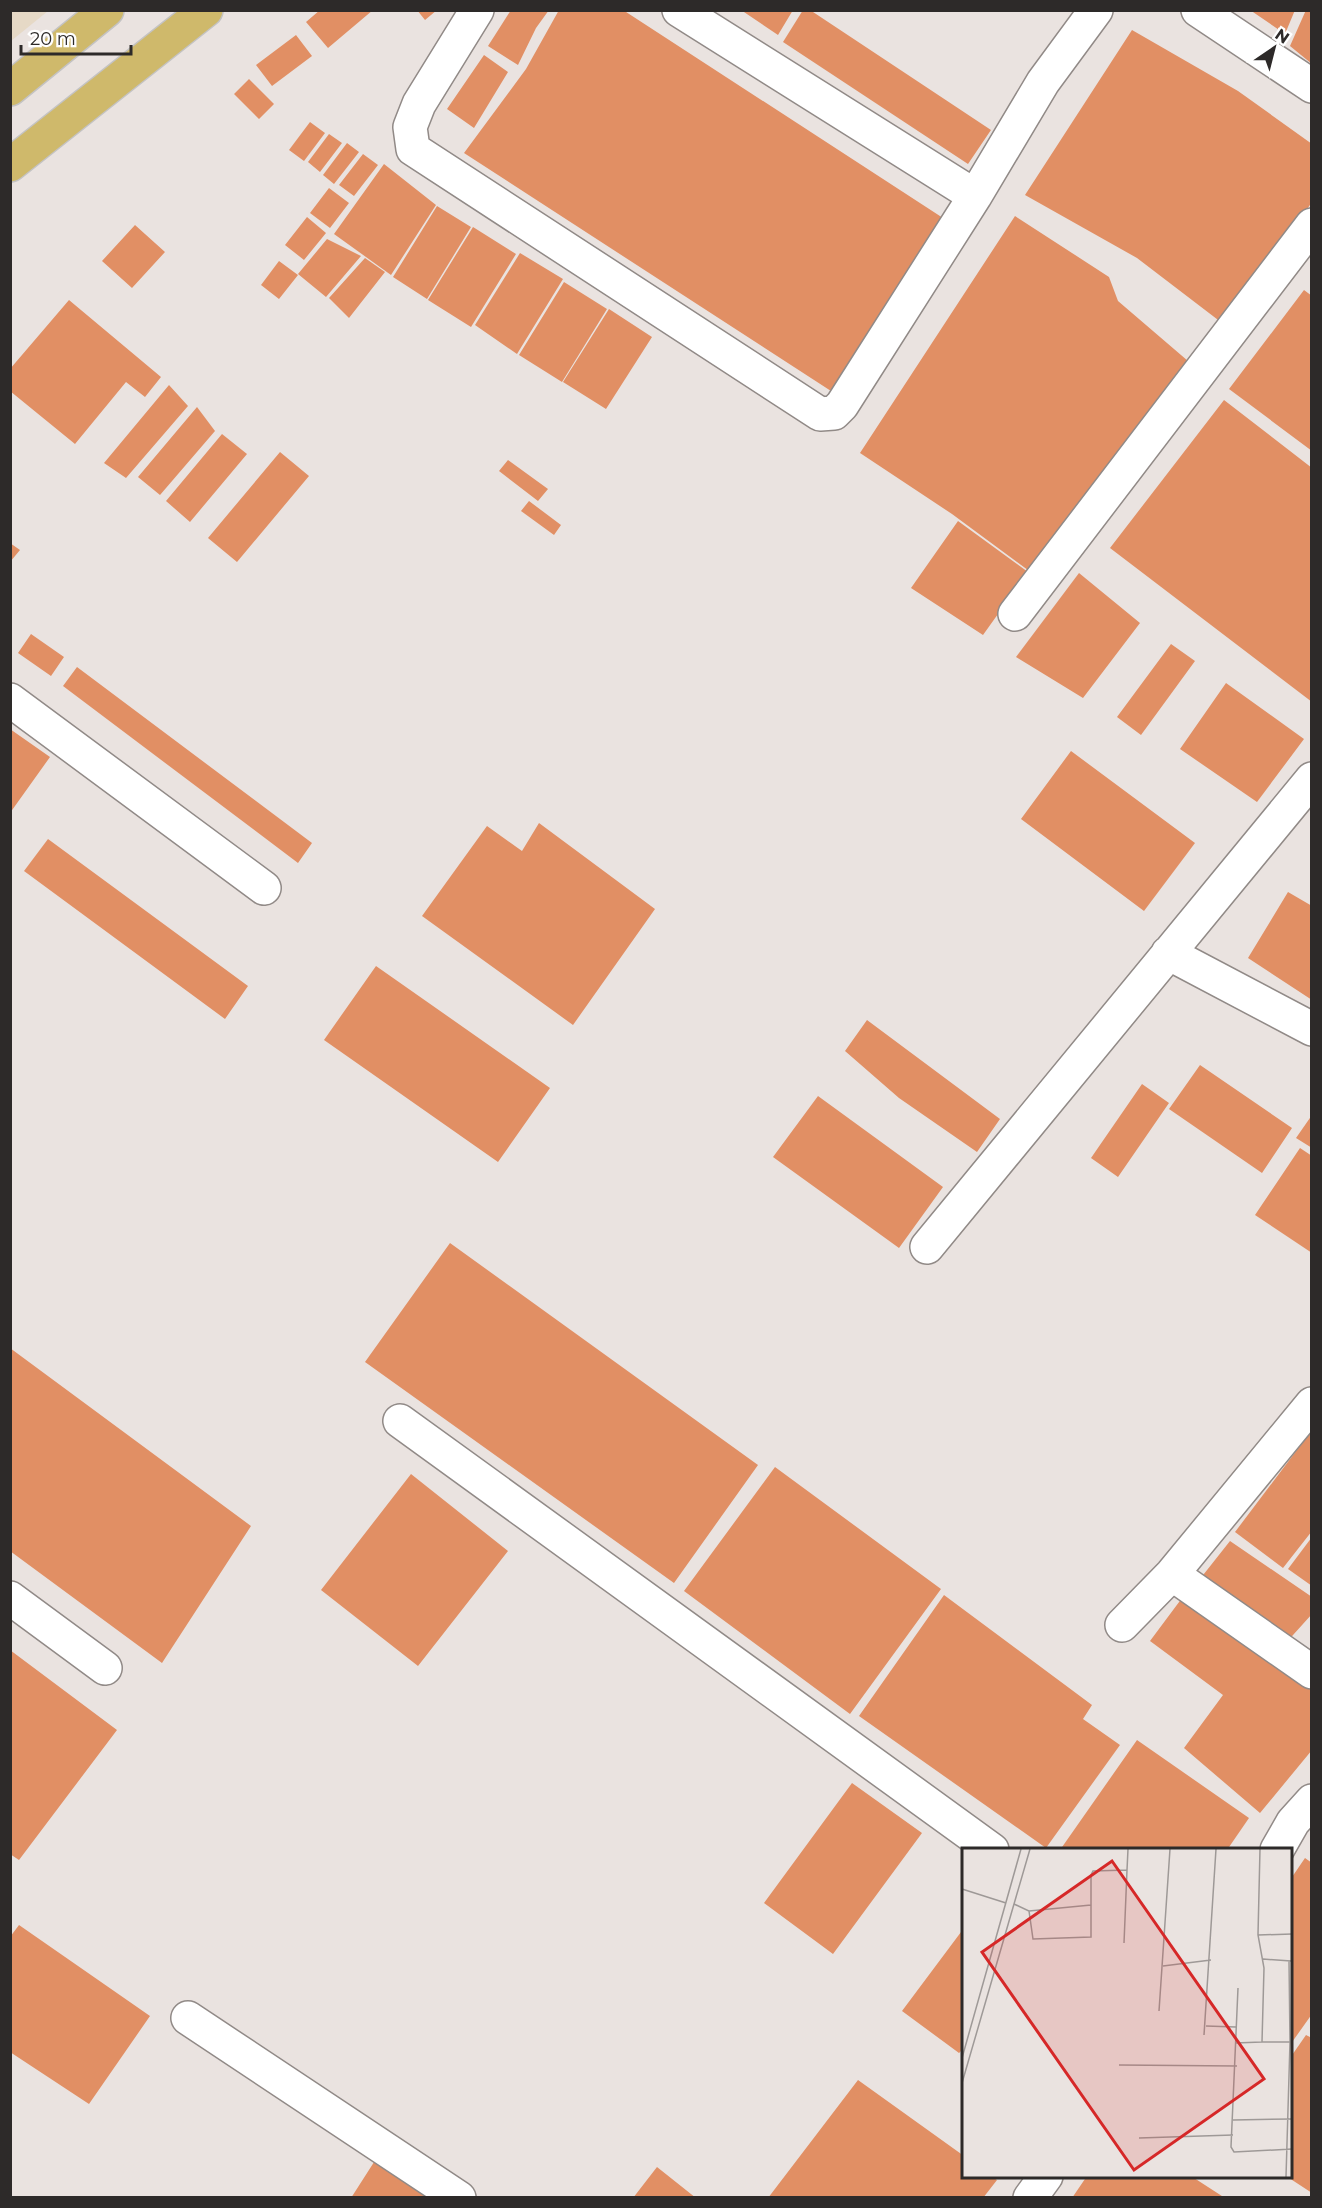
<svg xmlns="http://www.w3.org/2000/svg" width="1322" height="2208" font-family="Montserrat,sans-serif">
  <rect width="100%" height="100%" fill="#eae3e0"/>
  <!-- industrial -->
  <path fill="#e6d9c6" d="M 11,10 L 48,10 L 48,11 L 11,41 Z"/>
  <!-- building -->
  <path fill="#e18f64" d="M 320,10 L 373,10 L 328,48 L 306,22 Z
    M 417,10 L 437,10 L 425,20 Z
    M 511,10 L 549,10 L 536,28 L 518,65 L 488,46 Z
    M 559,10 L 623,10 L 943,218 L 893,309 L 831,391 L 464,153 L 526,69 Z
    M 741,10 L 793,10 L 778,35 Z
    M 803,10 L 810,10 L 991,130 L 968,164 L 783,42 Z
    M 1250,10 L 1295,10 L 1285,34 Z
    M 1306,10 L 1312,10 L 1312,64 L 1290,46 Z
    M 1132,30 L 1238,91 L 1312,144 L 1312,202 L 1226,326 L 1137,258 L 1025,195 Z
    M 296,35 L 312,56 L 272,86 L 256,65 Z
    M 484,55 L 508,72 L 474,128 L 447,109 Z
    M 249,79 L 274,104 L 259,119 L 234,94 Z
    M 310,122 L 325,133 L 304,161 L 289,150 Z
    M 329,134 L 342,143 L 320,172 L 308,162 Z
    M 347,143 L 359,152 L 334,184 L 323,175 Z
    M 363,154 L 378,165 L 354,196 L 339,185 Z
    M 384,164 L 436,205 L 391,275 L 334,234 Z
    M 329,188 L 349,203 L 330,228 L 310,213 Z
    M 437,206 L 471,227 L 427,299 L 393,277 Z
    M 1015,216 L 1109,277 L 1118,301 L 1195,367 L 1040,579 L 952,514 L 860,453 Z
    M 307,217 L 326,233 L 304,260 L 285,245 Z
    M 135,225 L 165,252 L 132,288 L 102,261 Z
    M 473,227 L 516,254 L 471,327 L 428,300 Z
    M 327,239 L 361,256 L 326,297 L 298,274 Z
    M 520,253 L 563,279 L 517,354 L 475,325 Z
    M 365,258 L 385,272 L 349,318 L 329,298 Z
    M 279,261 L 298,275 L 279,299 L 261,285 Z
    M 564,282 L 607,309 L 562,382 L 519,355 Z
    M 1304,290 L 1312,296 L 1312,451 L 1229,389 Z
    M 69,300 L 161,377 L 145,397 L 126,382 L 75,444 L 10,391 L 10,369 Z
    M 609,309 L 652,337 L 606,409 L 563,382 Z
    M 169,385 L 188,406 L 126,478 L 104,463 Z
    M 1224,400 L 1312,468 L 1312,702 L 1110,548 Z
    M 197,407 L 215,431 L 160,495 L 138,477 Z
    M 222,434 L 247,454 L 190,522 L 166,501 Z
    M 280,452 L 309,476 L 237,562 L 208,538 Z
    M 508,460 L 548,489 L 538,501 L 499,471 Z
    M 529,501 L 561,525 L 554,535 L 521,511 Z
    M 958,521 L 1028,572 L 983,635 L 911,588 Z
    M 10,543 L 20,550 L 10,562 Z
    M 1079,573 L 1140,623 L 1083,698 L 1016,657 Z
    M 31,634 L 64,657 L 51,676 L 18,653 Z
    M 1171,644 L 1195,661 L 1141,735 L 1117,717 Z
    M 77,667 L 312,843 L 298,863 L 63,686 Z
    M 1226,683 L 1304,739 L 1257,802 L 1180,749 Z
    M 10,729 L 50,757 L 10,813 Z
    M 1071,751 L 1195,843 L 1144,911 L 1021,819 Z
    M 539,823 L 655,909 L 573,1025 L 422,916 L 487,826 L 522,851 Z
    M 48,839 L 248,986 L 225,1019 L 24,871 Z
    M 1288,892 L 1312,906 L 1312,1000 L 1248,958 Z
    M 376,966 L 550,1088 L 498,1162 L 324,1040 Z
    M 867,1020 L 1000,1119 L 977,1152 L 899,1098 L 845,1051 Z
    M 1200,1065 L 1292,1128 L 1262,1173 L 1169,1109 Z
    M 1142,1084 L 1169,1103 L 1118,1177 L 1091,1158 Z
    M 818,1096 L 943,1187 L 899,1248 L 773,1157 Z
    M 1312,1115 L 1312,1148 L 1296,1138 Z
    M 1300,1148 L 1312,1156 L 1312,1253 L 1255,1215 Z
    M 450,1243 L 758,1465 L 674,1583 L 365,1362 Z
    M 10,1348 L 251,1526 L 162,1663 L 10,1551 Z
    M 1312,1430 L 1312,1531 L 1283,1568 L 1235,1532 Z
    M 775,1467 L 941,1589 L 850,1714 L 684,1591 Z
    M 411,1474 L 508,1551 L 418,1666 L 321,1590 Z
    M 1312,1537 L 1312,1586 L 1288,1569 Z
    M 1230,1541 L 1312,1597 L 1312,1614 L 1284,1645 L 1196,1584 Z
    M 1188,1590 L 1312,1688 L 1312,1750 L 1260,1813 L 1184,1748 L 1223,1695 L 1150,1641 Z
    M 944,1595 L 1092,1705 L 1083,1719 L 1120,1745 L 1046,1848 L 859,1716 Z
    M 10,1650 L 117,1730 L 19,1860 L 10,1854 Z
    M 1137,1740 L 1249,1818 L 1227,1850 L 1060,1850 Z
    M 852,1783 L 922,1833 L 833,1954 L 764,1903 Z
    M 1305,1858 L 1312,1863 L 1312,2014 L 1290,2045 L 1290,1880 Z
    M 19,1925 L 150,2016 L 89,2104 L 10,2052 L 10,1937 Z
    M 964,1928 L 964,2048 L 959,2053 L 902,2011 Z
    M 1306,2035 L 1312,2038 L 1312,2193 L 1286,2176 L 1290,2176 L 1290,2058 Z
    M 858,2080 L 964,2156 L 964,2176 L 991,2176 L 997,2180 L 983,2198 L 768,2198 Z
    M 376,2159 L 435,2198 L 351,2198 Z
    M 657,2167 L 696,2198 L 633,2198 Z
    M 1087,2176 L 1191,2176 L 1225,2198 L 1072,2198 Z"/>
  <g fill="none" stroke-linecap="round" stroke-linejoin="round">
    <!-- minor casing -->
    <g stroke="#918a87" stroke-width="36">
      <path id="minor" d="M 477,10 L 419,104 L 410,127 L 413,149 L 820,414 L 834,413 L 842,405 L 975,196 L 1043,82 L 1096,10
        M 679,10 L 975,196
        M 1198,10 L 1312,86
        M 1015,614 L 1312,225
        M 10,700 L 264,888
        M 1168,953 L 1312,1029
        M 927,1247 L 1312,779
        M 400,1421 L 992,1850
        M 1172,1574 L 1312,1672
        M 10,1598 L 105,1668
        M 1122,1625 L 1172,1574 L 1312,1404
        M 1277,1850 L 1293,1822 L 1312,1801
        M 188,2018 L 459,2198
        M 1030,2198 L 1046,2176"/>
    </g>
    <!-- major casing -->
    <g stroke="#c4c3c3" stroke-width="36">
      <path id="major" d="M 10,89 L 107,10
        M 10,165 L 206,10"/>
    </g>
    <!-- minor -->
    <use href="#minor" stroke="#fff" stroke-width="33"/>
    <!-- major -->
    <use href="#major" stroke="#cfb96b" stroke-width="33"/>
  </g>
  <!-- overview -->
  <g transform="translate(962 1848)">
    <rect width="330" height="330" fill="#eae3e0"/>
    <path fill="none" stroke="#9e9997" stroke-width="1.5" d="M 298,1 L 296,87 L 302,120 L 300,194 L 328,194 L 324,329M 0,41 L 44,55M 52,56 L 67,63 L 71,91 L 129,89 L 129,27 L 131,23 L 165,22 L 166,1M 67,63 L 129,57M 296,87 L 330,86M 162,95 L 165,22M 301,111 L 329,113M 327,113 L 328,194M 201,118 L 249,112M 276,140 L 269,299 L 272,304 L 330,301M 197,163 L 208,1M 244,178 L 274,179M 242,187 L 254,1M 273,195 L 300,194M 0,210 L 59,1M 157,217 L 275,218M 0,235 L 68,1M 271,272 L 330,271M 177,290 L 271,287"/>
    <path fill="#d62828" fill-opacity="0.15" stroke="#d62828" stroke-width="3" d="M 150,13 L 302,231 L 172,322 L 20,104 Z"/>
    <rect width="330" height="330" fill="none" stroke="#2d2a29" stroke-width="3"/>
  </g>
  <!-- border -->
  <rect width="1322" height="2208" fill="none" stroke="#2d2a29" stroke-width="24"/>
  <!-- north arrow -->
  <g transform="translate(1274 48) rotate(35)" stroke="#ffffff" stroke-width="4.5" paint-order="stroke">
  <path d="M0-4.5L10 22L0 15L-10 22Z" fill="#2d2a29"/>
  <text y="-9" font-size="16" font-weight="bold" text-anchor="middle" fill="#2d2a29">N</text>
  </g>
  <!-- scale -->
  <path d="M21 45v9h110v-9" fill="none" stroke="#2d2a29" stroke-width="3"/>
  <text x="30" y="45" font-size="18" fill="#2d2a29" stroke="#ffffff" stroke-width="4.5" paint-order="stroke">20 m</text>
</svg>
